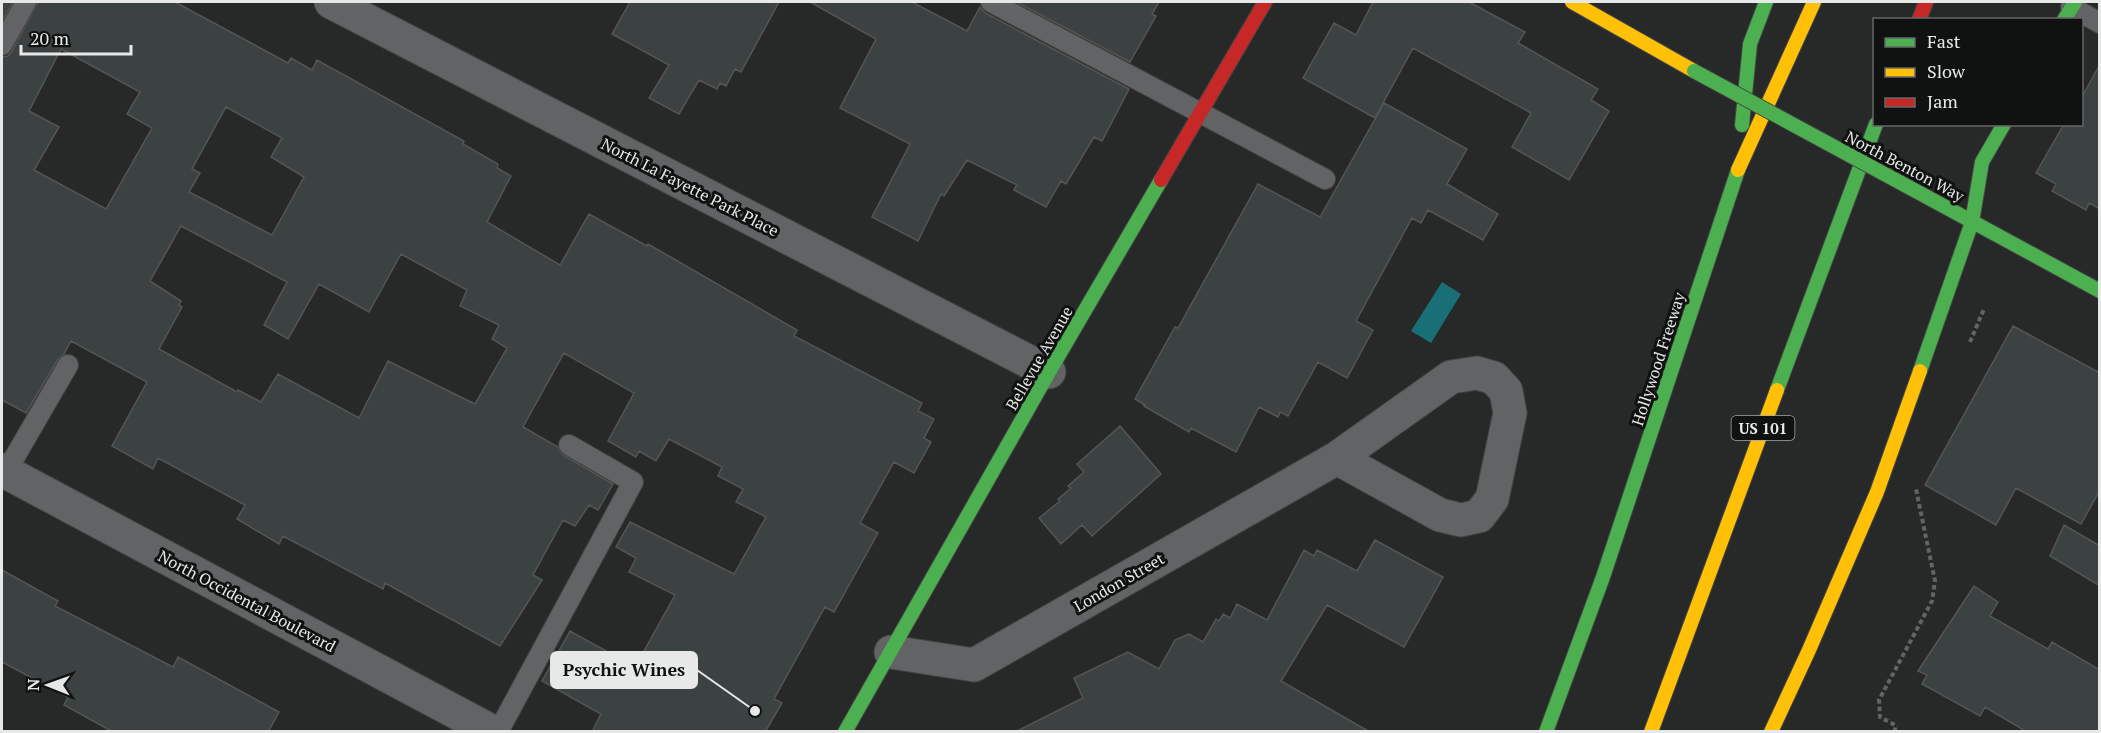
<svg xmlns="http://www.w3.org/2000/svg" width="2101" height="733" font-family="'PT Serif',serif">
  <rect width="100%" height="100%" fill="#272828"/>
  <!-- water -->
  <path fill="#186f75" d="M 1442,282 L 1461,294 L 1431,343 L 1411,331 Z"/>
  <!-- building -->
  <path fill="#3c4242" stroke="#545555" stroke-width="1.5" fill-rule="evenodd" d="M 2,2 L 13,2 L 2,21 Z
    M 38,2 L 175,2 L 288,63 L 291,58 L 312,70 L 317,60 L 464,141 L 463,144 L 498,164 L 497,168 L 511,176 L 487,222 L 560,265 L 589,214 L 647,246 L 648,244 L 797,330 L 794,336 L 922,403 L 918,411 L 934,419 L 924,438 L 931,442 L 914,473 L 894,462 L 860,523 L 878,533 L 834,612 L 825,607 L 774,699 L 782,703 L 765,732 L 592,732 L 601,714 L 542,681 L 570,631 L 635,667 L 675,595 L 629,572 L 636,558 L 616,547 L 630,522 L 734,574 L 766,517 L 736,502 L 743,489 L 718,476 L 722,467 L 669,439 L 656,461 L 639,451 L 636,457 L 608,441 L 634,393 L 564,353 L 523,427 L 558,447 L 563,455 L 613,484 L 598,510 L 589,505 L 575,526 L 563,520 L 533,575 L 542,580 L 500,646 L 385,583 L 383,589 L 283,536 L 279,544 L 237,519 L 245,505 L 158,458 L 153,469 L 112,446 L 147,382 L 71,341 L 64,354 L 58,359 L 26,413 L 2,400 L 2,57 L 8,56 L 12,51 ZM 61,49 L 140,92 L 127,114 L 152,128 L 106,209 L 34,170 L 59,127 L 29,111 ZM 226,107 L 282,138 L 271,157 L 304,177 L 272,235 L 189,192 L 200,173 L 192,169 ZM 181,226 L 287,282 L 264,325 L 288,339 L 319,284 L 369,312 L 401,254 L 467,290 L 460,306 L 499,325 L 492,339 L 507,348 L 475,404 L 388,361 L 359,418 L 278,374 L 261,402 L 238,390 L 237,392 L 159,349 L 182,307 L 179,305 L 181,301 L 150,281 Z
    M 630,2 L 779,2 L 741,72 L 735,69 L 726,86 L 720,83 L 717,89 L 699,80 L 679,114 L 649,98 L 669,65 L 612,34 Z
    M 810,2 L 912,2 L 967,31 L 980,7 L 985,13 L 1129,89 L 1102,141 L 1094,137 L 1066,184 L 1061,181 L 1046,207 L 1014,190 L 1017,185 L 967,160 L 944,196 L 941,194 L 918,241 L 872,217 L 910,144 L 840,108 L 876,39 Z
    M 1016,2 L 1159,2 L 1152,14 L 1156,16 L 1130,62 Z
    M 1373,2 L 1469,2 L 1525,32 L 1518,43 L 1598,89 L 1591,100 L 1609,111 L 1569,180 L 1512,147 L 1531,113 L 1413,48 L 1375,118 L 1303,78 L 1334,23 L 1356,35 Z
    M 2100,64 L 2100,209 L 2089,203 L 2086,210 L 2052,191 L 2056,184 L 2036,173 L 2064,124 L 2082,124 L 2082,97 Z
    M 1384,103 L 1467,149 L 1447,184 L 1498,214 L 1483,240 L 1428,210 L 1421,223 L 1412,218 L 1356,321 L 1373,330 L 1347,378 L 1318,362 L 1288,416 L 1280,412 L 1278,417 L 1259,407 L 1236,452 L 1191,428 L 1189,432 L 1144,406 L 1145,405 L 1135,399 L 1175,327 L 1178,328 L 1258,184 L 1320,217 Z
    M 2013,326 L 2100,373 L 2100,490 L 2081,524 L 2016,488 L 1996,525 L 1925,485 Z
    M 1120,426 L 1161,474 L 1092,536 L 1082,525 L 1061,544 L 1039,518 L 1060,501 L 1058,499 L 1071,488 L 1068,486 L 1084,472 L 1077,464 Z
    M 2064,525 L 2100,546 L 2100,586 L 2050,556 Z
    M 1375,540 L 1443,577 L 1404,647 L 1327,605 L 1281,681 L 1370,732 L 1015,732 L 1083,698 L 1074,678 L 1128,652 L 1159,669 L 1175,640 L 1189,634 L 1203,642 L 1216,619 L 1219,621 L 1223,614 L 1230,618 L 1237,604 L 1267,620 L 1304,550 L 1314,556 L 1317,550 L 1357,571 Z
    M 2,570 L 58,601 L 55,606 L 173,667 L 178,657 L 279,712 L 268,732 L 113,732 L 64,705 L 68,697 L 2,662 Z
    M 1974,586 L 1998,602 L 1990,616 L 2048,649 L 2052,642 L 2100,670 L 2100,732 L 2027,732 L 1985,707 L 1980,716 L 1922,684 L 1927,675 L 1918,671 Z"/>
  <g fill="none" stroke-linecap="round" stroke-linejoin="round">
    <!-- lane casing -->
    <g stroke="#434444" stroke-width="22">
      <path id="lane" d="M 991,2 L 1325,179
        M 2071,7 L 2100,23
        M 2,45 L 26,2
        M 6,472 L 68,365
        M 498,732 L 633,482 L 569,445"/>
    </g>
    <!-- street casing -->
    <g stroke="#434444" stroke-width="35">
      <path id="street" d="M 331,2 L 1049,372
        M 2,470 L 493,732
        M 891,652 L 974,665 L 1337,458 L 1451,377 L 1477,373 L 1494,378 L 1506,391 L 1510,413 L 1492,499 L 1479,516 L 1461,520 L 1440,515 L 1337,458"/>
    </g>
    <!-- fast casing -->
    <g stroke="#434444" stroke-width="16">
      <path id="fast" d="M 2064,20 L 2075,2
        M 1742,125 L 1750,44 L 1766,2
        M 1927,197 L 2100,291
        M 1972,222 L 1982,162 L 2004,124
        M 1920,371 L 1972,222
        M 1777,390 L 1876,124
        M 845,732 L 1049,372 L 1161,180
        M 1546,732 L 1603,577 L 1738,170"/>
    </g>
    <!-- slow casing -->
    <g stroke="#434444" stroke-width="16">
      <path id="slow" d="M 1572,2 L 1694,71
        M 1738,170 L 1814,2
        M 1651,732 L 1777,390
        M 1771,732 L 1809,650 L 1877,492 L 1920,371"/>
    </g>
    <!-- jam casing -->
    <g stroke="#434444" stroke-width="16">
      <path id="jam" d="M 1919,20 L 1926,2
        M 1161,180 L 1265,2"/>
    </g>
    <!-- path -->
    <path stroke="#636465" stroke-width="4" stroke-dasharray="4.5 3" stroke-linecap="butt" d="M 1970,342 L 1984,309
      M 1895,732 L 1895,725 L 1880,717 L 1879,700 L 1932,601 L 1935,581 L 1916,489"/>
    <!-- lane -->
    <use href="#lane" stroke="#626364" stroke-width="20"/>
    <!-- street -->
    <use href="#street" stroke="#626364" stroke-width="33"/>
    <!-- fast -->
    <use href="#fast" stroke="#4caf50" stroke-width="14"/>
    <!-- slow -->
    <use href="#slow" stroke="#ffc107" stroke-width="14"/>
    <!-- jam -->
    <use href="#jam" stroke="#c62828" stroke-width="14"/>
    <!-- fast-bridge casing -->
    <g stroke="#434444" stroke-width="16" stroke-linecap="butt">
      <path id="fast-bridge" d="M 1694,71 L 1927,197"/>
    </g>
    <!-- fast-bridge -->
    <use href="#fast-bridge" stroke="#4caf50" stroke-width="14"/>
  </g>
  <g text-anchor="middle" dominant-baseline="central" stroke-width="6" stroke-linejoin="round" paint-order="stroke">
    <!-- shield labels -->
    <rect fill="#101111" stroke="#a6a8a8" stroke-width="1.5" x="1731.5" y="416" width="63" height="24" rx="4.5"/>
    <g font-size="15" font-weight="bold" fill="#e7e9e9">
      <text x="1763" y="428">US 101</text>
    </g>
    <!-- street labels -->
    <g font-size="16" fill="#e7e9e9" stroke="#101111">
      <text transform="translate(1905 166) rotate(28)">North Benton Way</text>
      <text transform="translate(690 187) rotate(27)">North La Fayette Park Place</text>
      <text transform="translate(1039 358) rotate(-60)">Bellevue Avenue</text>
      <text transform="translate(1658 359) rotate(-72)">Hollywood Freeway</text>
      <text transform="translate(1119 582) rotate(-30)">London Street</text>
      <text transform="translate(247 601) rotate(28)">North Occidental Boulevard</text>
    </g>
  </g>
  <!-- callouts -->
  <path fill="none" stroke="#e7e9e9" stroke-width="2" d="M755 711L697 670"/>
  <circle fill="#e7e9e9" stroke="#101111" stroke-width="2" cx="755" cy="711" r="6"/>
  <rect fill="#e7e9e9" stroke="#e7e9e9" stroke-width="2" x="551" y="652" width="146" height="36" rx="6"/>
  <g font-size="18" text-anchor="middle" font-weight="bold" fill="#111">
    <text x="624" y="676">Psychic Wines</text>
  </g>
  <!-- border -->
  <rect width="2101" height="733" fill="none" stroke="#e7e9e9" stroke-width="6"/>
  <!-- legend -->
  <rect x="1873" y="18" width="210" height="108" fill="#101111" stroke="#666767" stroke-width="1.5"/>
  <rect x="1885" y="38" width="30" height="9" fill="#4caf50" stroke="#666767" stroke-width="1.5"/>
  <text x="1927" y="48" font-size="18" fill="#e7e9e9">Fast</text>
  <rect x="1885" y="68" width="30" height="9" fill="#ffc107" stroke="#666767" stroke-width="1.5"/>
  <text x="1927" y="78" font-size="18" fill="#e7e9e9">Slow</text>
  <rect x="1885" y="98" width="30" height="9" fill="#c62828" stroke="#666767" stroke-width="1.5"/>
  <text x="1927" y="108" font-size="18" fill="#e7e9e9">Jam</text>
  <!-- north arrow -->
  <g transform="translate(48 685) rotate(271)" stroke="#101111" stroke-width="4.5" paint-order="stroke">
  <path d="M0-4.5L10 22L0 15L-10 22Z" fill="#e7e9e9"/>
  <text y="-9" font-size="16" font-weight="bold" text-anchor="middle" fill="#e7e9e9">N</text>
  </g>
  <!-- scale -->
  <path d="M21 45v9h110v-9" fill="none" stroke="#e7e9e9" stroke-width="3"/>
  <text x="30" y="45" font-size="18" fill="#e7e9e9" stroke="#101111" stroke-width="4.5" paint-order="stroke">20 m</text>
</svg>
